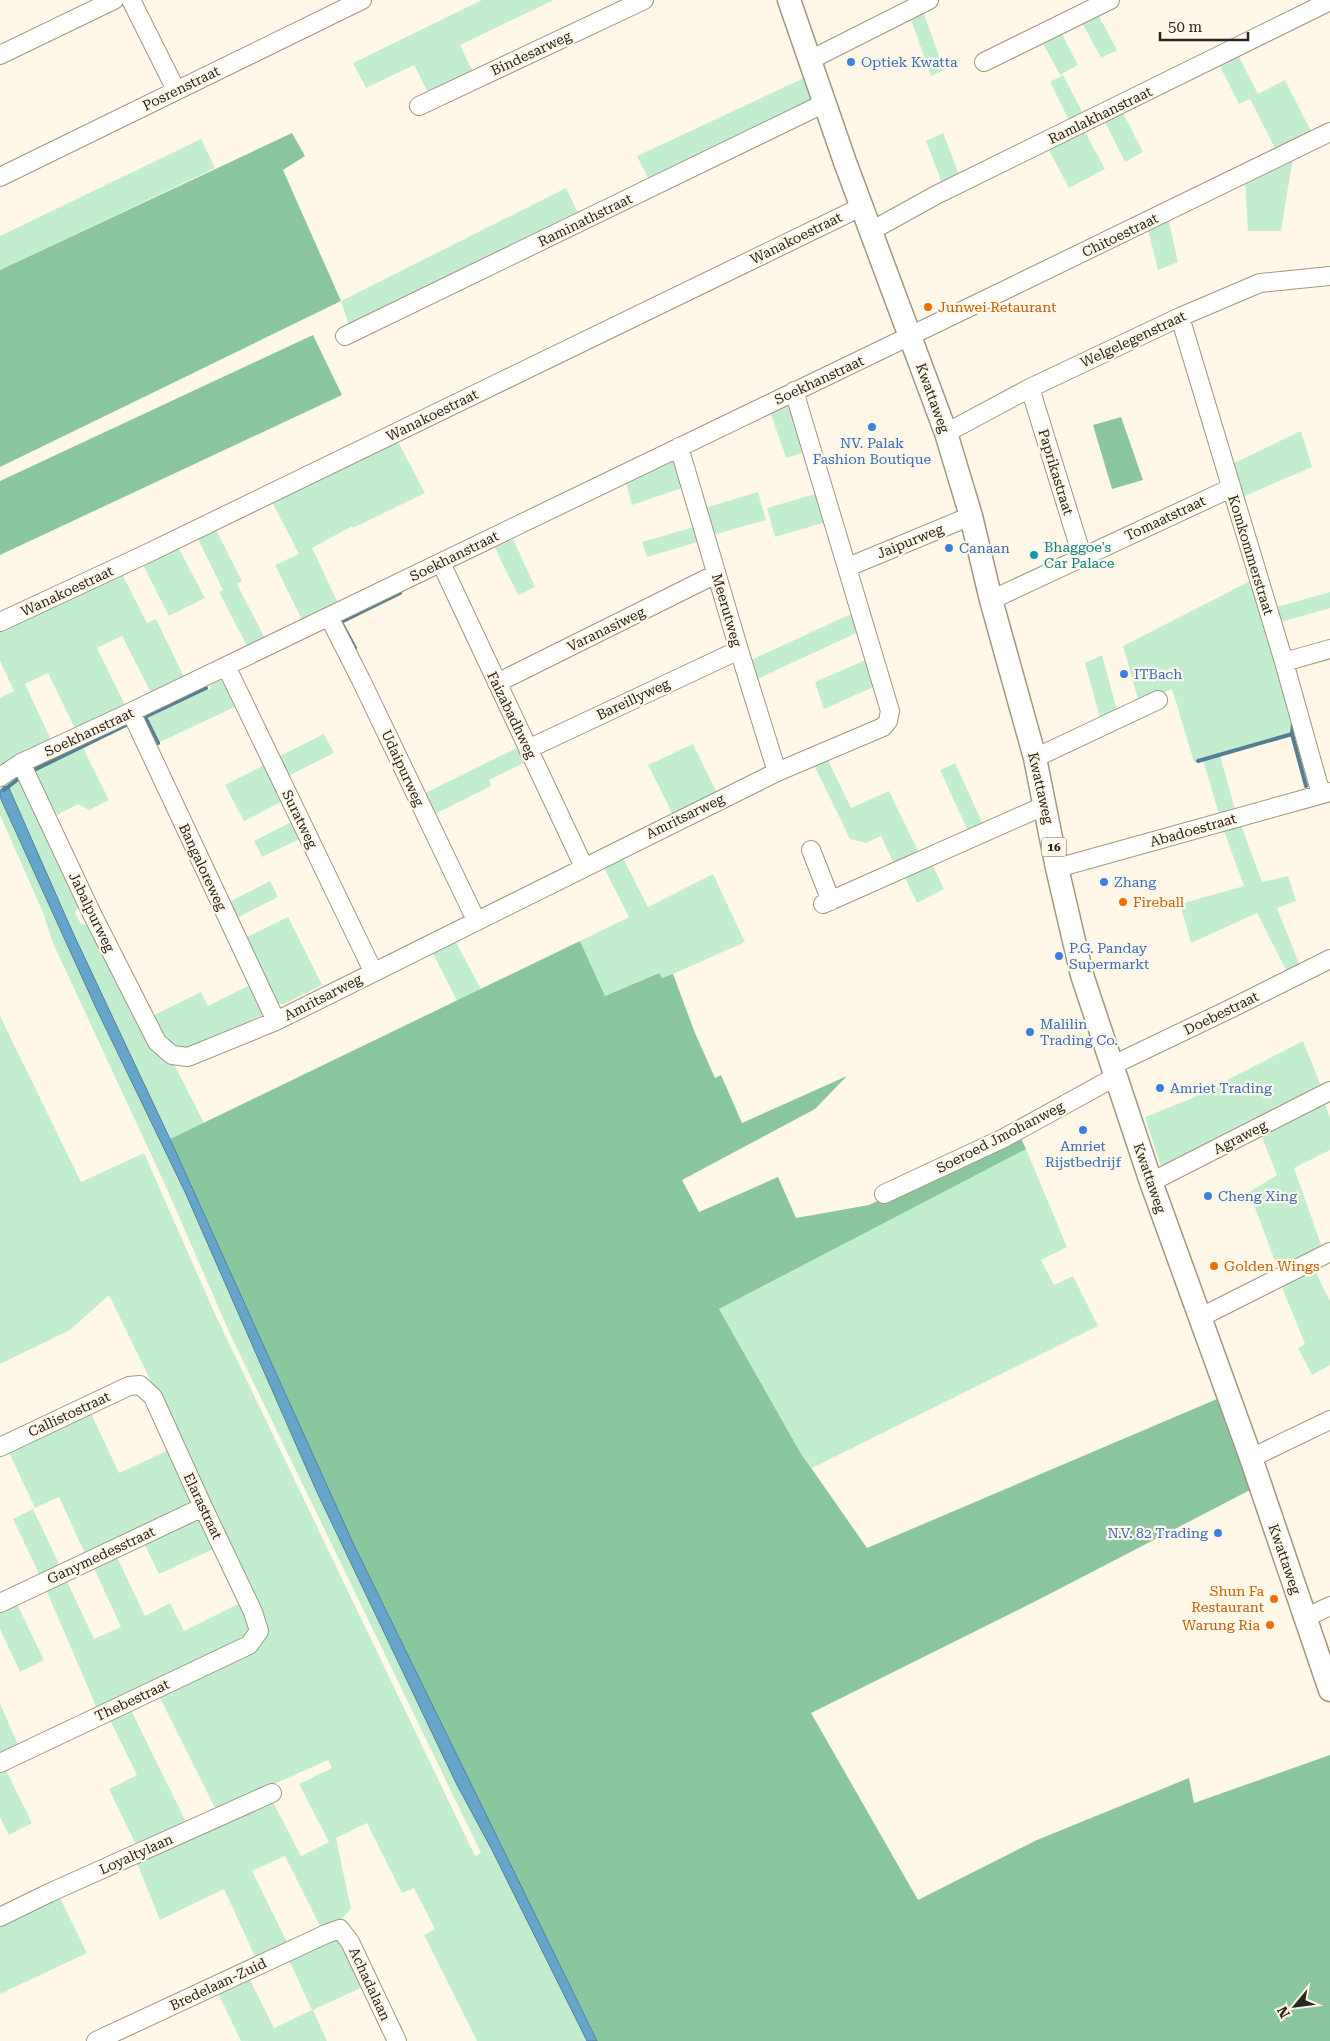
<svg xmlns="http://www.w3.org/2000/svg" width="1330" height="2041" font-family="'Roboto Serif',serif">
  <rect width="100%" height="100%" fill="#fff7e8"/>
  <!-- green -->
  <path fill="#c2eecf" d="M 482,0 L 554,0 L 460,45 L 475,76 L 430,97 L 414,65 L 366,88 L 353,63 Z
    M 922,8 L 944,70 L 931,76 L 909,14 Z
    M 1095,9 L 1117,50 L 1101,58 L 1079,17 Z
    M 1059,28 L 1078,65 L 1060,75 L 1040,38 Z
    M 1236,51 L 1258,94 L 1285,80 L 1314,137 L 1278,154 L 1250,99 L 1239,104 L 1217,61 Z
    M 1063,75 L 1085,117 L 1071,124 L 1050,82 Z
    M 804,78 L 813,88 L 815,98 L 649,180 L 637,156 Z
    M 1121,109 L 1143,152 L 1125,162 L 1103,118 Z
    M 1082,126 L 1105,169 L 1069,188 L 1046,145 Z
    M 943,133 L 960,177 L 943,186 L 926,141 Z
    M 201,139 L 215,168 L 0,270 L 0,236 Z
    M 1293,157 L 1281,231 L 1248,231 L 1245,179 Z
    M 566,188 L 579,215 L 350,328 L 341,301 Z
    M 1168,217 L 1178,262 L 1158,270 L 1147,226 Z
    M 790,399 L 809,451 L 786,458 L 769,409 Z
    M 1301,431 L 1312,467 L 1240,498 L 1230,465 Z
    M 395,436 L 425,493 L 353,528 L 352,526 L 312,548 L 340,607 L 304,624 L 275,565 L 299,554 L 270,498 Z
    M 673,457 L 685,487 L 632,505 L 625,479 Z
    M 758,492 L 766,520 L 709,536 L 701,509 Z
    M 822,492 L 830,521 L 775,537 L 767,508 Z
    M 214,526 L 242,581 L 237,584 L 267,642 L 249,650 L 219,592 L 223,590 L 196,535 Z
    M 697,526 L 701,541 L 647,557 L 642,542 Z
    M 513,539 L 535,587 L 518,595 L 495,548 Z
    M 176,543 L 205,598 L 169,616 L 141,561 Z
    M 120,570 L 147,623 L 156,619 L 185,679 L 152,695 L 122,636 L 97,648 L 127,709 L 77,733 L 48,673 L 25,684 L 53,744 L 0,768 L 0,698 L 14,691 L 0,661 L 0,631 Z
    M 1254,579 L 1299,732 L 1220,755 L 1236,813 L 1220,817 L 1203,760 L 1194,762 L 1172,689 L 1139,703 L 1123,646 Z
    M 1330,592 L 1330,608 L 1278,623 L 1273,608 Z
    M 857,611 L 863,630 L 753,681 L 747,662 Z
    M 1102,655 L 1118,714 L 1101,722 L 1085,663 Z
    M 870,658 L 878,685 L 824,709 L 815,682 Z
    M 221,675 L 241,704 L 160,742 L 148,718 L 211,688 L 207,681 Z
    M 324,734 L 334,753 L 286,777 L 276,758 Z
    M 693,744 L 718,795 L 674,817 L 648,765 Z
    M 523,745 L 530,760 L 489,780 L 491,786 L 431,816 L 421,795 Z
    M 83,748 L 109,800 L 89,810 L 78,804 L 57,815 L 34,771 Z
    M 825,754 L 851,808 L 889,791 L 919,853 L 894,864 L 881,836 L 866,843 L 850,839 L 812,761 Z
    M 268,763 L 287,799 L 244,821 L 225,785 Z
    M 955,763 L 983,824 L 968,831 L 940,770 Z
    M 18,773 L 81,902 L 75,913 L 81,924 L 93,926 L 170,1056 L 204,1123 L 170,1139 L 73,933 L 9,788 L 0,791 L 0,783 Z
    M 0,797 L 96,1008 L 185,1192 L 316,1490 L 457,1785 L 491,1848 L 587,2041 L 477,2041 L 424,1935 L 435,1929 L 414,1888 L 402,1893 L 367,1823 L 336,1838 L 351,1909 L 336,1924 L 322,1930 L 285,1856 L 252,1871 L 289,1946 L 257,1961 L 224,1889 L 160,1920 L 136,1861 L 270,1796 L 301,1856 L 329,1842 L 299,1784 L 332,1768 L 328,1760 L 216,1810 L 158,1694 L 262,1634 L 169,1419 L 109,1295 L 70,1330 L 0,1364 L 0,1016 L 81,1182 L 144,1153 L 215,1314 L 475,1856 L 481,1853 L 230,1334 L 167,1189 L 52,941 L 44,915 L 0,815 Z
    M 295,820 L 304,837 L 262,857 L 254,841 Z
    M 1240,822 L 1262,882 L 1288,876 L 1296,901 L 1277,908 L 1301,968 L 1288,974 L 1257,913 L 1191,943 L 1180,904 L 1244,886 L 1222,826 Z
    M 619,850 L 648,907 L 713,874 L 745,942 L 673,974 L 662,978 L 658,973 L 605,996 L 580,941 L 629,917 L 600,860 Z
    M 928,856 L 944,889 L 917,903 L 901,869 Z
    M 270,881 L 278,897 L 235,919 L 227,903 Z
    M 288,917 L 322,985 L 284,1004 L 280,1004 L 276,1001 L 245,938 Z
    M 450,931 L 481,989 L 457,1001 L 427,942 Z
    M 258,981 L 270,1011 L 190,1051 L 175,1052 L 148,1018 L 201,992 L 208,1006 Z
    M 1303,1041 L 1323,1091 L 1163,1166 L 1160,1164 L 1145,1117 L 1190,1099 Z
    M 1323,1098 L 1330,1118 L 1330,1150 L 1294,1168 L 1323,1250 L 1279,1272 L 1249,1192 L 1277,1175 L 1259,1130 Z
    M 1026,1149 L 1067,1247 L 1041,1260 L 1054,1285 L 1073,1276 L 1098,1326 L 812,1468 L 800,1452 L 719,1309 Z
    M 1312,1265 L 1330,1301 L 1330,1365 L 1312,1375 L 1298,1348 L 1305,1344 L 1279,1280 Z
    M 89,1409 L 119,1473 L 171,1449 L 194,1502 L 87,1558 L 59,1497 L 35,1508 L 7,1448 Z
    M 33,1509 L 61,1568 L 41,1578 L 13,1519 Z
    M 198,1518 L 218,1547 L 159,1574 L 142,1539 Z
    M 115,1553 L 145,1616 L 170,1603 L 184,1631 L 244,1601 L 252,1616 L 250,1638 L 98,1711 L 45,1587 L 65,1577 L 94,1639 L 121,1627 L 92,1564 Z
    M 15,1600 L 44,1660 L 20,1672 L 0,1629 L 0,1607 Z
    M 0,1704 L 20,1749 L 0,1759 Z
    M 129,1706 L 187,1824 L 137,1847 L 109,1789 L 137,1775 L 108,1716 Z
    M 4,1766 L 32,1823 L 9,1835 L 0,1817 L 0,1768 Z
    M 57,1892 L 87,1953 L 0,1994 L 0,1920 Z
    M 336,1937 L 367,1985 L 313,2010 L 327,2041 L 241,2041 L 217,1991 L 248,1976 L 274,2028 L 312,2010 L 288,1958 Z"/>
  <!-- forest -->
  <path fill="#8bc79e" d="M 292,133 L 305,156 L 283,170 L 341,301 L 0,467 L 0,270 Z
    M 313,335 L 342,395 L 0,555 L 0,481 Z
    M 1121,417 L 1143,480 L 1112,489 L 1093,425 Z
    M 580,941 L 605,996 L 659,973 L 662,978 L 673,974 L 695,1033 L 715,1078 L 721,1075 L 742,1123 L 847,1076 L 815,1109 L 682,1180 L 699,1212 L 778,1177 L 796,1218 L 869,1205 L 1019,1134 L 1026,1149 L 719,1309 L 800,1452 L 867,1548 L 1224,1396 L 1254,1488 L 1034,1602 L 811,1713 L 918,1900 L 1037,1840 L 1189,1778 L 1194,1803 L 1330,1755 L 1330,2041 L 597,2041 L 353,1543 L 170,1139 Z"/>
  <!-- water -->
  <path fill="#65a5c9" stroke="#547f96" d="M 4,786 L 9,788 L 73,933 L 170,1139 L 353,1543 L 597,2041 L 587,2041 L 491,1848 L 457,1785 L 316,1490 L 185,1192 L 96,1008 L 0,797 L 0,791 Z"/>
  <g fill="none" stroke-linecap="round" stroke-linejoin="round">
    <!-- stream -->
    <path stroke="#547f96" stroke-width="4" d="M 355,648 L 341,622 L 400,593
      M 1293,723 L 1292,734 L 1306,786
      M 158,743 L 145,717 L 206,688
      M 1198,761 L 1292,734
      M 33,773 L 32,771 L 126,725
      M 4,790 L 22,776"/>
    <!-- minor casing -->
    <g stroke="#a2977f" stroke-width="20">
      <path id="minor" d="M 131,0 L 176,90
        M 0,55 L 114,0
        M 810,60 L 929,0
        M 984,62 L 1110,0
        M 419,106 L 644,0
        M 0,177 L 362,0
        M 871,231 L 936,195 L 1330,1
        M 1180,317 L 1284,662 L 1321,794
        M 345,336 L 825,103
        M 1030,388 L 1082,556
        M 946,433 L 1030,388 L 1180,317 L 1260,283 L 1330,276
        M 679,447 L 739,650 L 777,772
        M 441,563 L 584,867
        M 848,567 L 971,516
        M 991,600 L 1231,488
        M 329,617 L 361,680 L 476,920
        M 0,622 L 146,554 L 863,206
        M 1284,662 L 1330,649
        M 226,666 L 373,971
        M 497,683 L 716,574
        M 131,712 L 276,1021
        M 528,749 L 739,650
        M 1035,758 L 1158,700
        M 21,763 L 92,914 L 157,1042 L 172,1055 L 188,1057 L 276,1021 L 777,772 L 883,727 L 888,721 L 890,711 L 794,391
        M 0,777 L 21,763 L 131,712 C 530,519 931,327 1330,132
        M 811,850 L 831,901
        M 1057,868 L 1330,792
        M 823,904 L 1046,805
        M 1111,1066 L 1232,1008 L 1330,959
        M 1151,1182 L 1330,1091
        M 884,1194 L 1004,1138 L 1115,1077
        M 1201,1317 L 1330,1252
        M 0,1447 L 129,1386 L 140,1385 L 153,1397 L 203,1507 L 253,1612 L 259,1631 L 249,1645 L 0,1763
        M 1251,1458 L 1330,1420
        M 0,1603 L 203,1507
        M 1305,1618 L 1330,1606
        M 0,1917 L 49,1893 L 272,1793
        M 96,2041 L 326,1934 L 340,1929 L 350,1942 L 397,2041"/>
    </g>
    <!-- major casing -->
    <g stroke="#a2977f" stroke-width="25">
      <path id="major" d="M 789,0 L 845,162 L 946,433 L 971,516 L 991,600 L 1035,758 L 1057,868 L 1082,975 L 1151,1182 L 1251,1458 L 1330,1690"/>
    </g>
    <!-- minor -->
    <use href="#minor" stroke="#fff" stroke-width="18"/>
    <!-- major -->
    <use href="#major" stroke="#fff" stroke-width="22"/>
  </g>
  <!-- markers -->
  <g fill="#3f7fe0" stroke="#fff7e8" stroke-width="2">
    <circle cx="851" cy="62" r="5"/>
    <circle cx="872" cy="427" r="5"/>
    <circle cx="949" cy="548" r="5"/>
    <circle cx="1124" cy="674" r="5"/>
    <circle cx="1104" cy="882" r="5"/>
    <circle cx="1059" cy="956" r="5"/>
    <circle cx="1030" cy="1032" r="5"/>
    <circle cx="1160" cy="1088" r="5"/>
    <circle cx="1083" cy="1130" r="5"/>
    <circle cx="1208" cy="1196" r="5"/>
    <circle cx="1218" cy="1533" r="5"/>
  </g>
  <g fill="#e8710a" stroke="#fff7e8" stroke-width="2">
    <circle cx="928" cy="307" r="5"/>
    <circle cx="1123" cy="902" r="5"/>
    <circle cx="1214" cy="1266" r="5"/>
    <circle cx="1274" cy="1599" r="5"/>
    <circle cx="1270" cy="1625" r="5"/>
  </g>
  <circle fill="#0f9aa8" stroke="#fff7e8" stroke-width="2" cx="1034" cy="555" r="5"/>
  <g text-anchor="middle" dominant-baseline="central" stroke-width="4.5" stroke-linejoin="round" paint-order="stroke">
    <!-- shield labels -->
    <rect fill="#fff7e8" stroke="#6b655b" stroke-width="1" x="1041.5" y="837.5" width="25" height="19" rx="4"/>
    <g font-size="12" font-weight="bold" fill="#2c271e">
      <text x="1054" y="847">16</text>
    </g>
    <!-- street labels -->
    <g font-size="14" fill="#2c271e" stroke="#fff7e8">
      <text transform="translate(531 53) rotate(-25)">Bindesarweg</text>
      <text transform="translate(181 88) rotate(-26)">Posrenstraat</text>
      <text transform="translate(1100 115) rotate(-26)">Ramlakhanstraat</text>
      <text transform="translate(585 220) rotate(-26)">Raminathstraat</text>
      <text transform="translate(1120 235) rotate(-26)">Chitoestraat</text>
      <text transform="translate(796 238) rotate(-26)">Wanakoestraat</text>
      <text transform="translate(1133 339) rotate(-25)">Welgelegenstraat</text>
      <text transform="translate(819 380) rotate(-25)">Soekhanstraat</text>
      <text transform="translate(933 398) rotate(70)">Kwattaweg</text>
      <text transform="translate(432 415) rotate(-26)">Wanakoestraat</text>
      <text transform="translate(1056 472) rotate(73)">Paprikastraat</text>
      <text transform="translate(1165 518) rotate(-25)">Tomaatstraat</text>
      <text transform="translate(910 541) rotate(-22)">Jaipurweg</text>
      <text transform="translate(1251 555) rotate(73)">Komkommerstraat</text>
      <text transform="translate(454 556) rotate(-26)">Soekhanstraat</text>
      <text transform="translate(67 591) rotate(-25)">Wanakoestraat</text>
      <text transform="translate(727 610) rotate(74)">Meerutweg</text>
      <text transform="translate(606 629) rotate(-26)">Varanasiweg</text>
      <text transform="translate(633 699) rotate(-25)">Bareillyweg</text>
      <text transform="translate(512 715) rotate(64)">Faizabadhweg</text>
      <text transform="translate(89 732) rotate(-25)">Soekhanstraat</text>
      <text transform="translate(403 768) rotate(65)">Udaipurweg</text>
      <text transform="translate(1041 788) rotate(77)">Kwattaweg</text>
      <text transform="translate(685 816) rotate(-26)">Amritsarweg</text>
      <text transform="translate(300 819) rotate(64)">Suratweg</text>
      <text transform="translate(1193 830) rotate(-16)">Abadoestraat</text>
      <text transform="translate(203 867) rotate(65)">Bangaloreweg</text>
      <text transform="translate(92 912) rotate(64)">Jabalpurweg</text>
      <text transform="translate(323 997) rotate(-27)">Amritsarweg</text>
      <text transform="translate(1221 1013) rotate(-26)">Doebestraat</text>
      <text transform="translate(1000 1137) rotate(-27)">Soeroed Jmohanweg</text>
      <text transform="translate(1240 1137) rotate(-27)">Agraweg</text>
      <text transform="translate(1150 1178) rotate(71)">Kwattaweg</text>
      <text transform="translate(69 1414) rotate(-25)">Callistostraat</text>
      <text transform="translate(203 1506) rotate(65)">Elarastraat</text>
      <text transform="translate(101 1555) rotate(-25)">Ganymedesstraat</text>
      <text transform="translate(1285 1559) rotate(71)">Kwattaweg</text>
      <text transform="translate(132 1700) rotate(-25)">Thebestraat</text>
      <text transform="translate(136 1854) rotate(-24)">Loyaltylaan</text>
      <text transform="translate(218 1984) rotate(-25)">Bredelaan-Zuid</text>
      <text transform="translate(370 1984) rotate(65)">Achadalaan</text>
    </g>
    <!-- shop labels -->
    <g font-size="14" fill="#366cbe" stroke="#fff7e8" text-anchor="start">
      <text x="861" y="62">Optiek Kwatta</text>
      <text x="872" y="443" text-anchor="middle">NV. Palak<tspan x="872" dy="16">Fashion Boutique</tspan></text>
      <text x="959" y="548">Canaan</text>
      <text x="1134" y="674">ITBach</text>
      <text x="1114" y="882">Zhang</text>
      <text x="1069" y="948">P.G. Panday<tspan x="1069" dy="16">Supermarkt</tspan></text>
      <text x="1040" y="1024">Malilin<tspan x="1040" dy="16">Trading Co.</tspan></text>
      <text x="1170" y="1088">Amriet Trading</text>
      <text x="1083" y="1146" text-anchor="middle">Amriet<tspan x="1083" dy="16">Rijstbedrijf</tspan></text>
      <text x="1218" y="1196">Cheng Xing</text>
      <text x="1208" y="1533" text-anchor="end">N.V. 82 Trading</text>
    </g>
    <!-- food labels -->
    <g font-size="14" fill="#c56008" stroke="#fff7e8" text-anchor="start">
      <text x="938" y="307">Junwei Retaurant</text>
      <text x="1133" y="902">Fireball</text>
      <text x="1224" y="1266">Golden Wings</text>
      <text x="1264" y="1591" text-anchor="end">Shun Fa<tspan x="1264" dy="16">Restaurant</tspan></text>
      <text x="1260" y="1625" text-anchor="end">Warung Ria</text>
    </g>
    <!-- culture labels -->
    <g font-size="14" fill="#0d838f" stroke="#fff7e8" text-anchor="start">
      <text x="1044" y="547">Bhaggoe's<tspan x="1044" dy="16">Car Palace</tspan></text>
    </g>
  </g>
  <!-- north arrow -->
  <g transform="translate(1295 2006) rotate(241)" stroke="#fff7e8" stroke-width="4" paint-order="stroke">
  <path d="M0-4L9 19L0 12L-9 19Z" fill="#2c271e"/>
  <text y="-8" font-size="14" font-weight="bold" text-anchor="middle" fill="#2c271e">N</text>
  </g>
  <!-- scale -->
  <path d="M1160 32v8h88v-8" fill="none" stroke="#2c271e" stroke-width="2.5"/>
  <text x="1168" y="32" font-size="15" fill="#2c271e" stroke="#fff7e8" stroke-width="4" paint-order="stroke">50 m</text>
</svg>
